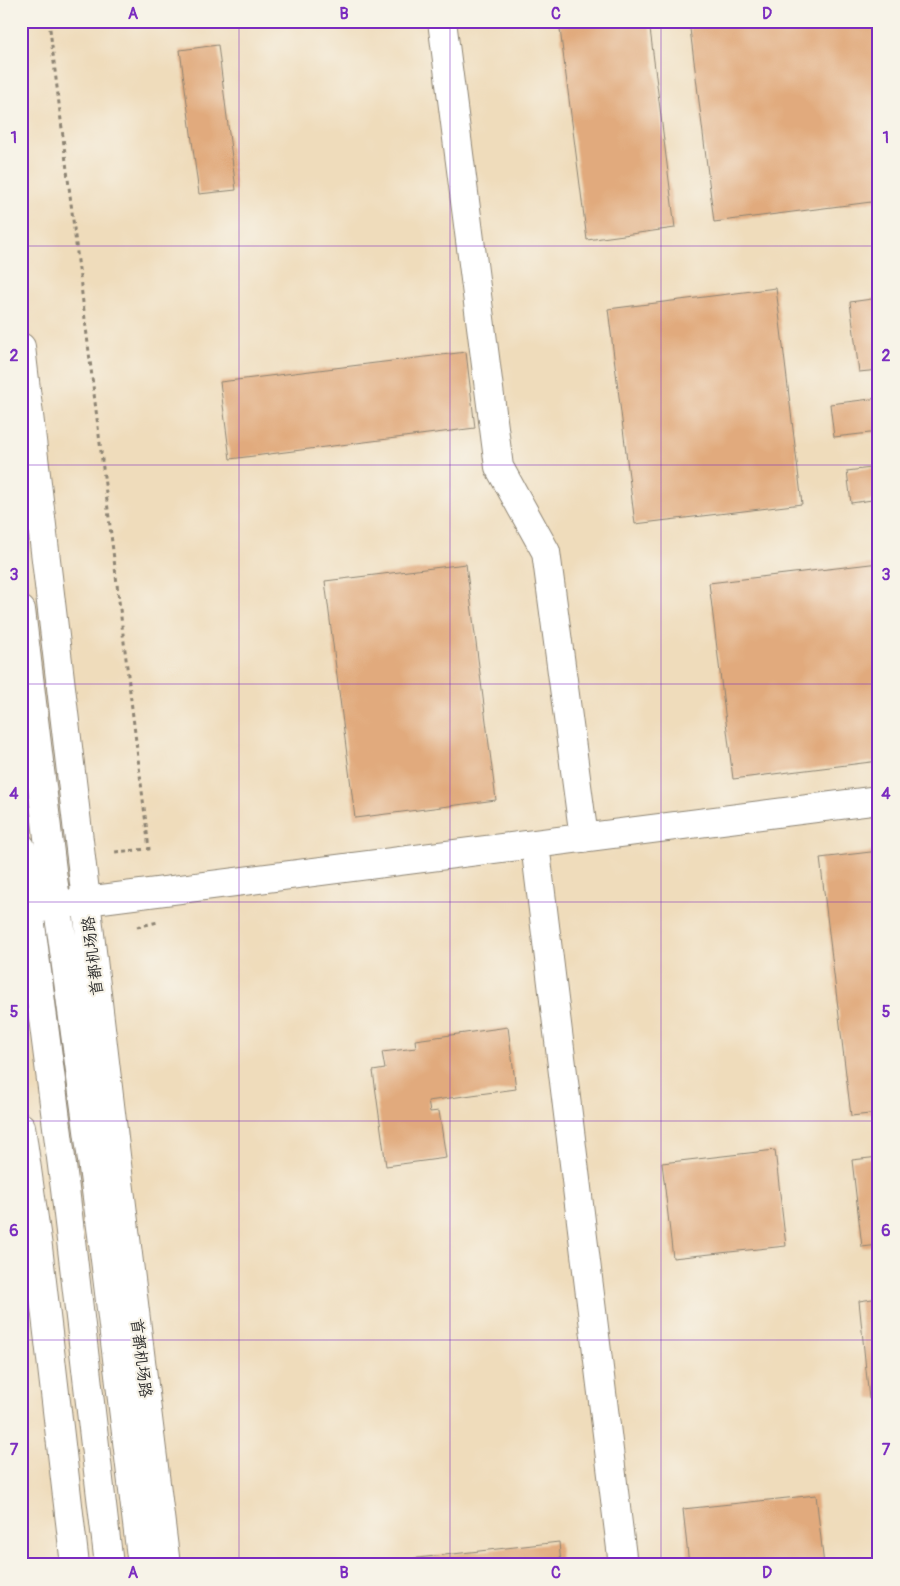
<svg xmlns="http://www.w3.org/2000/svg" width="900" height="1586" font-family="Pangolin,'LXGW WenKai TC',sans-serif">
  <rect width="100%" height="100%" fill="#f7f3e8"/>
  <filter id="ink" filterUnits="userSpaceOnUse"><feTurbulence type="fractalNoise" baseFrequency=".02" numOctaves="2"/><feDisplacementMap in="SourceGraphic" scale="10" xChannelSelector="R" yChannelSelector="G"/><feConvolveMatrix kernelMatrix="1 2 1 2 8 2 1 2 1" color-interpolation-filters="sRGB"/></filter>
  <filter id="wash" filterUnits="userSpaceOnUse"><feTurbulence type="fractalNoise" baseFrequency=".0096" numOctaves="4" result="noise"/><feDisplacementMap in="SourceGraphic" scale="20" xChannelSelector="R" yChannelSelector="G"/><feGaussianBlur stdDeviation="1.12" result="paint"/><feColorMatrix in="noise" values="0 0 0 0 0 0 0 0 0 0 0 0 0 0 0 0 0 1.4 0 .05"/><feComposite in="paint" operator="in"/></filter>
  <g filter="url(#wash)">
    <rect width="100%" height="100%" fill="#efdcbb"/>
    <g id="blocks">
      <!-- building -->
      <path fill="#e1aa7d" d="M 559,21 L 649,21 L 675,228 L 587,240 Z
        M 689,21 L 879,21 L 879,201 L 714,222 Z
        M 218,45 L 236,190 L 199,194 L 180,50 Z
        M 776,288 L 802,504 L 635,524 L 608,309 Z
        M 879,298 L 879,370 L 859,372 L 850,302 Z
        M 466,352 L 475,428 L 230,459 L 220,382 Z
        M 879,398 L 879,432 L 834,437 L 830,404 Z
        M 879,467 L 879,499 L 851,503 L 847,471 Z
        M 879,563 L 879,761 L 733,779 L 709,583 Z
        M 466,564 L 496,800 L 355,818 L 325,581 Z
        M 879,851 L 879,1113 L 851,1116 L 820,858 Z
        M 508,1027 L 516,1089 L 428,1101 L 430,1112 L 439,1111 L 446,1158 L 386,1166 L 373,1071 L 385,1069 L 382,1052 L 416,1048 L 415,1040 Z
        M 775,1150 L 786,1246 L 673,1258 L 662,1163 Z
        M 879,1157 L 879,1245 L 862,1247 L 852,1160 Z
        M 879,1298 L 879,1398 L 869,1399 L 859,1301 Z
        M 816,1495 L 824,1565 L 689,1565 L 683,1509 Z
        M 559,1542 L 561,1565 L 410,1565 L 409,1559 Z"/>
    </g>
  </g>
  <g filter="url(#ink)">
    <use href="#blocks" fill-opacity="0" stroke="#8d8473" stroke-width="1"/>
    <g fill="none" stroke-linecap="round" stroke-linejoin="round">
      <!-- minor casing -->
      <g stroke="#8d8473" stroke-width="30">
        <path id="minor" d="M 442,21 L 499,467 L 546,552 L 584,838
          M 21,347 L 119,1181 L 166,1565
          M 21,610 L 53,879 L 62,936 L 102,1235 L 142,1565
          M 535,844 L 623,1565
          M 21,847 L 65,1189 L 109,1565
          M 21,911 L 86,901 L 879,800
          M 21,1127 L 38,1247 L 75,1565"/>
      </g>
      <!-- path -->
      <path stroke="#8d8473" stroke-width="3" stroke-dasharray="4 4" stroke-linecap="butt" d="M 49,21 L 149,849 L 114,852
        M 137,927 L 158,922"/>
      <!-- minor -->
      <use href="#minor" stroke="#fff" stroke-width="28"/>
    </g>
  </g>
  <!-- grid -->
  <path fill="none" stroke="#7b2cbf" stroke-width="1" stroke-opacity="0.55" d="M 239,21 L 239,1565M 450,21 L 450,1565M 661,21 L 661,1565M 21,246 L 879,246M 21,465 L 879,465M 21,684 L 879,684M 21,902 L 879,902M 21,1121 L 879,1121M 21,1340 L 879,1340"/>
  <g text-anchor="middle" dominant-baseline="central" stroke-width="4.5" stroke-linejoin="round" paint-order="stroke">
    <!-- street labels -->
    <g font-size="16" fill="#2b2b2b" stroke="#f7f3e8">
      <text transform="translate(93 956) rotate(-97)">首都机场路</text>
      <text transform="translate(141 1358) rotate(83)">首都机场路</text>
    </g>
  </g>
  <!-- margin -->
  <rect width="900" height="1586" fill="none" stroke="#f7f3e8" stroke-width="55"/>
  <rect x="28" y="28" width="844" height="1530" fill="none" stroke="#7b2cbf" stroke-width="2"/>
  <g font-size="16" text-anchor="middle" font-weight="bold" fill="#7b2cbf">
    <text x="133" y="19">A</text>
    <text x="344" y="19">B</text>
    <text x="556" y="19">C</text>
    <text x="767" y="19">D</text>
    <text x="14" y="143">1</text>
    <text x="886" y="143">1</text>
    <text x="14" y="361">2</text>
    <text x="886" y="361">2</text>
    <text x="14" y="580">3</text>
    <text x="886" y="580">3</text>
    <text x="14" y="799">4</text>
    <text x="886" y="799">4</text>
    <text x="14" y="1017">5</text>
    <text x="886" y="1017">5</text>
    <text x="14" y="1236">6</text>
    <text x="886" y="1236">6</text>
    <text x="14" y="1455">7</text>
    <text x="886" y="1455">7</text>
    <text x="133" y="1578">A</text>
    <text x="344" y="1578">B</text>
    <text x="556" y="1578">C</text>
    <text x="767" y="1578">D</text>
  </g>
</svg>
